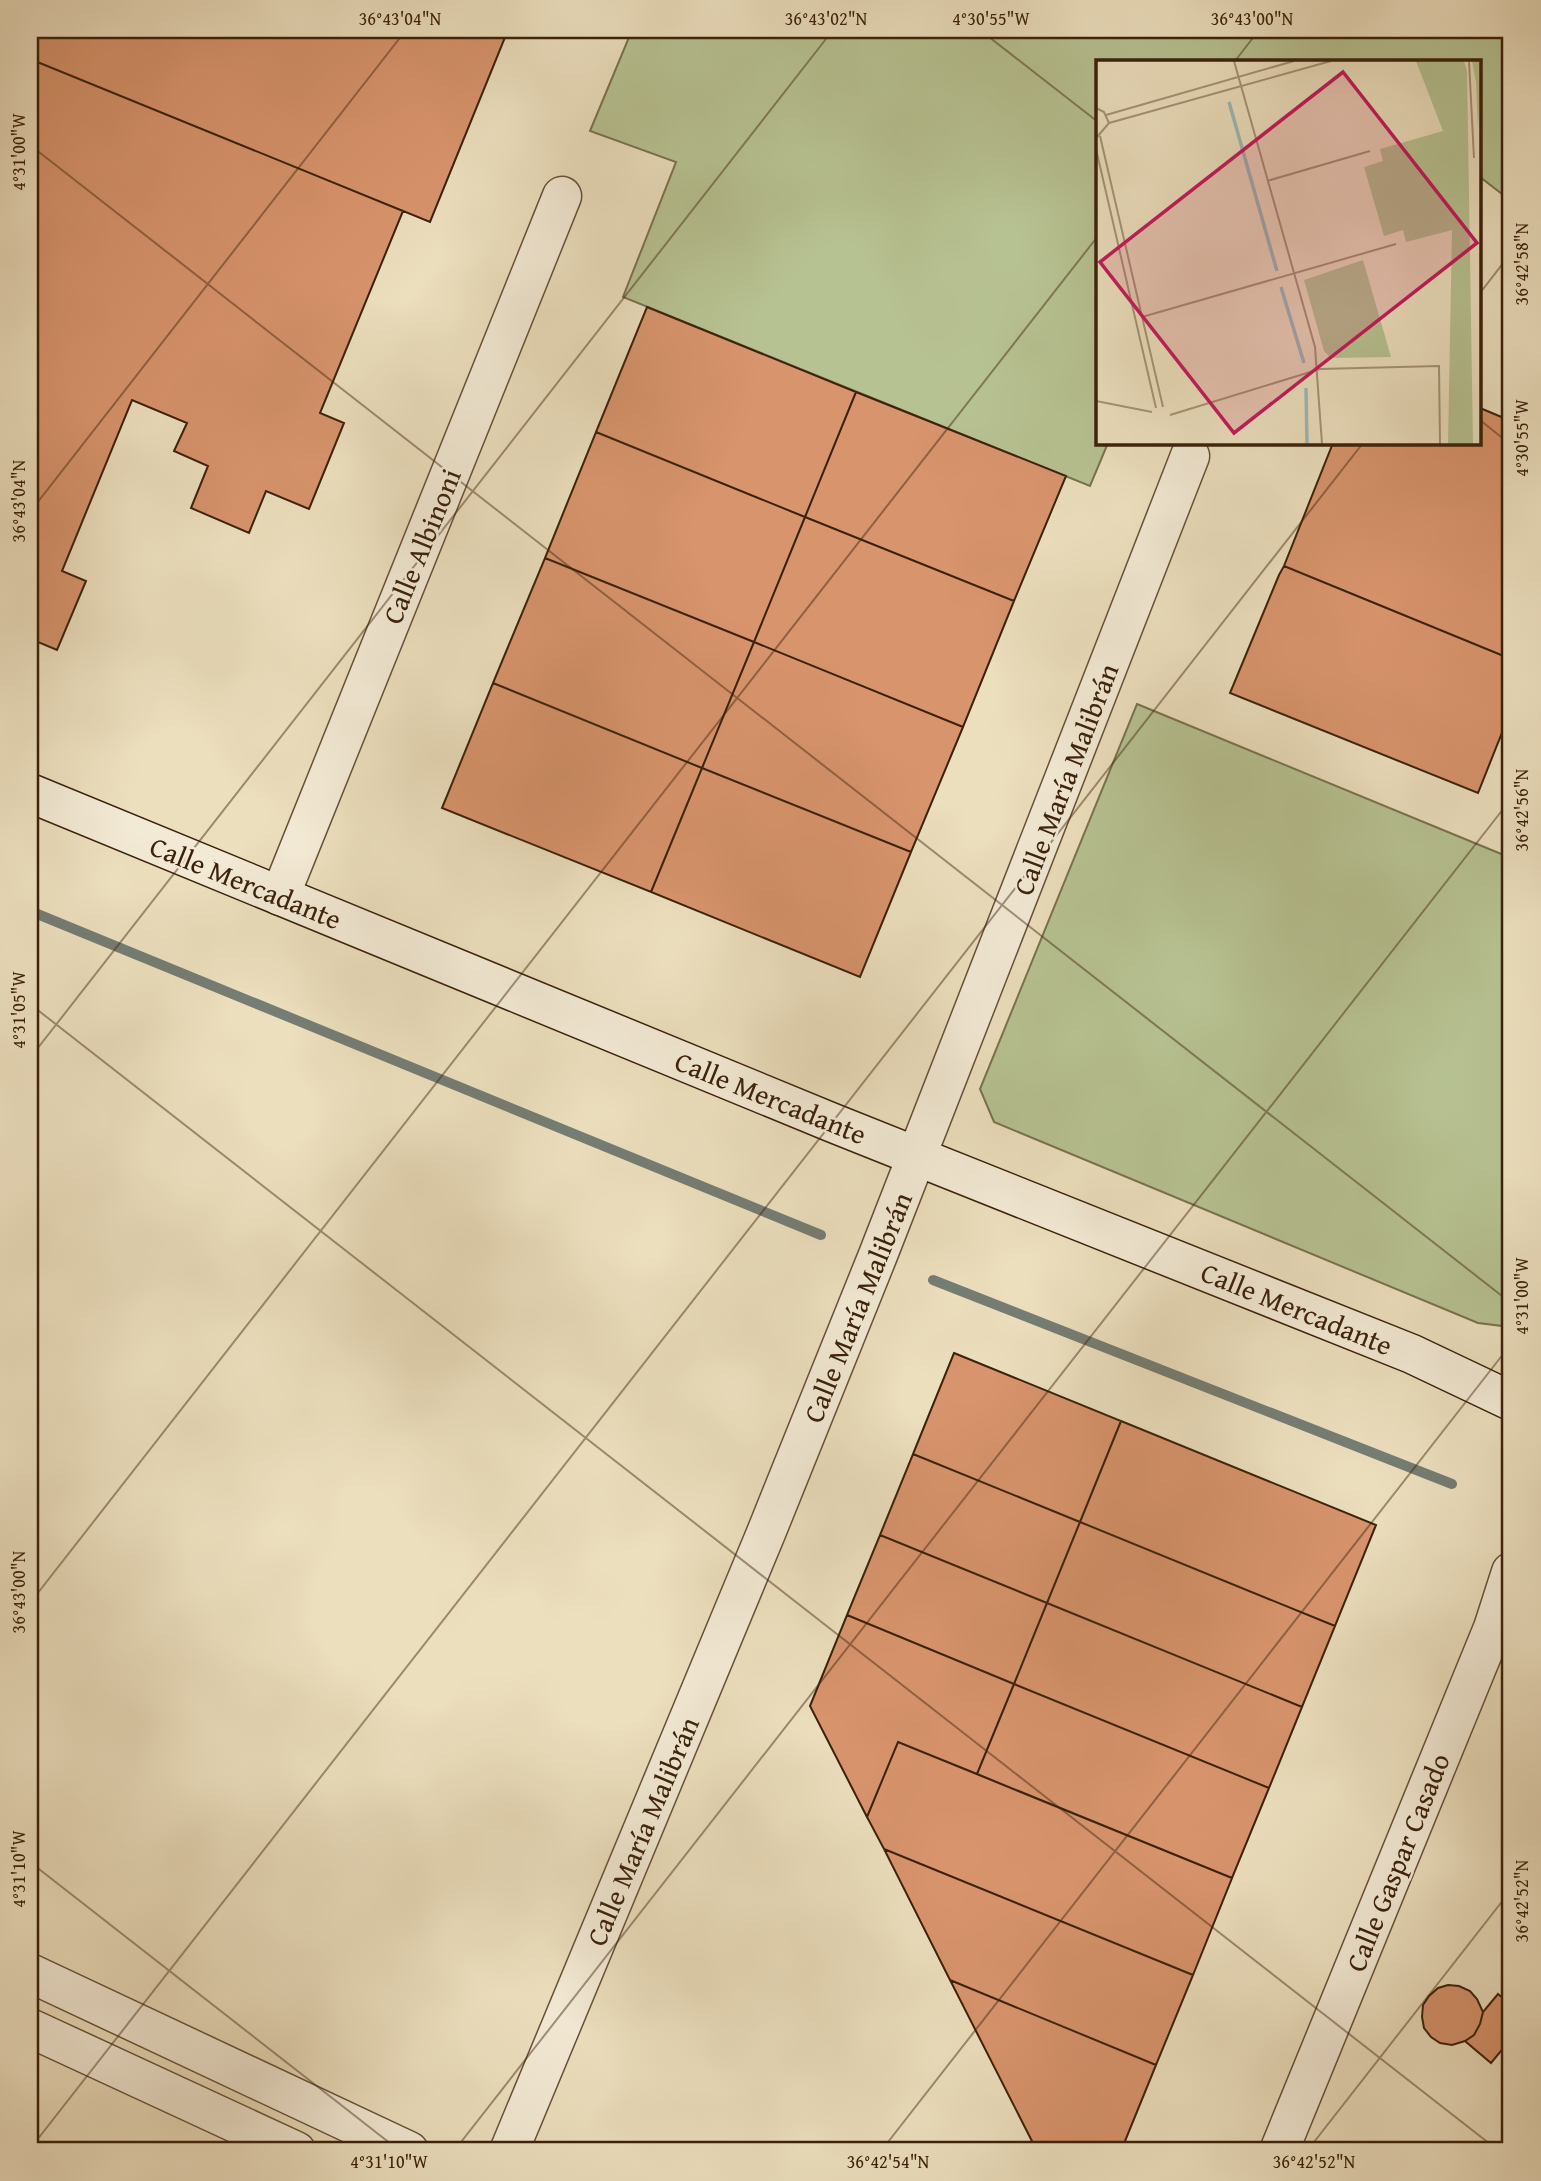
<svg xmlns="http://www.w3.org/2000/svg" width="1541" height="2181" font-family="'Gentium Book Plus',serif">
  <rect width="100%" height="100%" fill="#ecdfbe"/>
  <filter id="stains"><feTurbulence type="fractalNoise" baseFrequency=".00286" numOctaves="4"/><feColorMatrix values="0 0 0 0 .2 0 0 0 0 .09 0 0 0 0 .02 0 0 0 .5 -.17"/></filter>
  <radialGradient id="worn" r=".72"><stop offset=".6" stop-color="#630" stop-opacity="0"/><stop offset="1" stop-color="#630" stop-opacity=".3"/></radialGradient>
  <!-- green -->
  <path fill="#b7c292" stroke="#79724e" stroke-width="2" d="M 632,30 L 1493,30 L 1511,43 L 1511,201 L 1480,177 L 1480,61 L 1098,61 L 1098,443 L 1108,443 L 1090,486 L 623,297 L 676,162 L 590,131 Z
    M 1137,704 L 1511,858 L 1511,1327 L 1478,1323 L 994,1122 L 980,1089 Z"/>
  <g fill="none" stroke-linecap="round" stroke-linejoin="round">
    <!-- stream -->
    <path stroke="#757d74" stroke-width="10" d="M 30,911 L 821,1235
      M 933,1280 L 1452,1484"/>
  </g>
  <!-- building -->
  <path fill="#d8946d" stroke="#3b210b" stroke-width="2" d="M 30,30 L 508,30 L 430,222 L 30,59 Z
    M 30,59 L 403,211 L 320,413 L 344,423 L 309,509 L 266,491 L 249,533 L 191,508 L 208,466 L 174,451 L 187,423 L 132,400 L 62,571 L 86,581 L 57,650 L 33,640 L 36,631 L 30,628 Z
    M 647,307 L 856,392 L 805,517 L 596,432 Z
    M 856,392 L 1066,476 L 1014,601 L 805,517 Z
    M 1480,408 L 1511,421 L 1511,659 L 1284,566 L 1333,443 L 1480,443 Z
    M 596,432 L 805,517 L 754,642 L 545,558 Z
    M 805,517 L 1014,601 L 963,727 L 754,642 Z
    M 545,558 L 754,642 L 702,768 L 493,683 Z
    M 1284,566 L 1511,659 L 1511,710 L 1478,793 L 1230,693 L 1279,575 Z
    M 754,642 L 963,727 L 911,852 L 702,768 Z
    M 493,683 L 702,768 L 651,892 L 442,808 Z
    M 702,768 L 911,852 L 860,977 L 651,892 Z
    M 954,1353 L 1121,1421 L 1080,1522 L 913,1454 Z
    M 1121,1421 L 1376,1525 L 1335,1626 L 1080,1522 Z
    M 913,1454 L 1080,1522 L 1047,1603 L 880,1535 Z
    M 1080,1522 L 1335,1626 L 1302,1707 L 1047,1603 Z
    M 880,1535 L 1047,1603 L 1014,1684 L 847,1615 Z
    M 1047,1603 L 1302,1707 L 1269,1788 L 1014,1684 Z
    M 847,1615 L 1014,1684 L 977,1774 L 898,1742 L 867,1817 L 810,1706 Z
    M 1014,1684 L 1269,1788 L 1232,1878 L 977,1774 Z
    M 898,1742 L 1232,1878 L 1193,1975 L 884,1849 L 867,1817 Z
    M 884,1849 L 1193,1975 L 1156,2065 L 950,1980 Z
    M 950,1980 L 1156,2065 L 1121,2151 L 1037,2151 Z
    M 1448,1985 L 1459,1986 L 1470,1991 L 1477,1999 L 1483,2012 L 1480,2024 L 1474,2035 L 1465,2041 L 1452,2045 L 1440,2043 L 1431,2037 L 1424,2028 L 1422,2017 L 1423,2005 L 1429,1996 L 1438,1988 Z
    M 1498,1994 L 1511,2005 L 1511,2039 L 1491,2063 L 1465,2041 L 1474,2035 L 1480,2024 L 1483,2012 Z"/>
  <g fill="none" stroke-linecap="round" stroke-linejoin="round">
    <!-- street casing -->
    <g stroke="#675038" stroke-width="41">
      <path id="street" d="M 280,896 L 562,196
        M 30,1973 L 409,2151
        M 30,2028 L 296,2151
        M 509,2151 L 766,1533 L 878,1255 L 1190,456
        M 1279,2151 L 1493,1628 L 1511,1572"/>
    </g>
    <!-- secondary casing -->
    <g stroke="#3b210b" stroke-width="41">
      <path id="secondary" d="M 30,793 L 833,1123 L 1412,1354 L 1511,1401"/>
    </g>
    <!-- street -->
    <use href="#street" stroke="#f3ead5" stroke-width="38"/>
    <!-- secondary -->
    <use href="#secondary" stroke="#f3ead5" stroke-width="38"/>
  </g>
  <!-- ticks -->
  <path fill="none" stroke="#3b210b" stroke-width="2" stroke-opacity="0.45" d="M 980,30 L 1098,122M 1235,61 L 1259,30M 30,145 L 1511,1303M 1480,293 L 1511,253M 1480,420 L 1511,445M 30,512 L 406,30M 30,1004 L 1499,2151M 30,1058 L 833,30M 30,1603 L 1098,236M 30,1862 L 400,2151M 30,2149 L 1363,443M 454,2151 L 1511,799M 881,2151 L 1511,1344M 1307,2151 L 1511,1890"/>
  <g text-anchor="middle" dominant-baseline="central" stroke-width="5" stroke-linejoin="round" paint-order="stroke">
    <!-- street labels -->
    <g font-size="28" fill="#3b210b" stroke="#f3ead5">
      <text transform="translate(421 546) rotate(-68)">Calle Albinoni</text>
      <text transform="translate(1065 779) rotate(-69)">Calle María Malibrán</text>
      <text transform="translate(246 882) rotate(22)">Calle Mercadante</text>
      <text transform="translate(771 1097) rotate(22)">Calle Mercadante</text>
      <text transform="translate(857 1307) rotate(-68)">Calle María Malibrán</text>
      <text transform="translate(1297 1308) rotate(22)">Calle Mercadante</text>
      <text transform="translate(642 1831) rotate(-67)">Calle María Malibrán</text>
      <text transform="translate(1397 1862) rotate(-68)">Calle Gaspar Casado</text>
    </g>
  </g>
  <!-- overview -->
  <g transform="translate(1096 60)">
    <rect width="385" height="385" fill="#ecdfbe"/>
    <path d="M 320,1 L 368,1 L 371,11 L 377,384 L 352,384 L 356,170 L 310,182 L 307,170 L 288,176 L 268,107 L 287,101 L 284,89 L 347,71 ZM 376,1 L 385,1 L 382,70 L 380,23 ZM 267,200 L 295,297 L 235,298 L 228,291 L 208,220 Z" fill="#b7c292"/>
    <path fill="none" stroke="#9cbaba" stroke-width="3.5" d="M 133,42 L 181,211M 185,227 L 208,303M 210,328 L 211,384"/>
    <path fill="none" stroke="#a59376" stroke-width="2" d="M 138,1 L 219,287 L 226,384M 373,1 L 378,98M 0,48 L 8,52 L 13,63 L 1,77M 10,55 L 198,1M 13,63 L 235,1M 4,76 L 67,347M 385,84 L 385,363M 0,89 L 60,348M 171,121 L 274,91M 46,257 L 300,184M 0,341 L 56,352M 74,355 L 224,309 L 343,306 L 344,384"/>
    <path fill="#c2185b" fill-opacity="0.15" stroke="#c2185b" stroke-width="3.5" d="M 247,12 L 381,183 L 138,373 L 4,202 Z"/>
    <rect width="385" height="385" fill="none" stroke="#3b210b" stroke-width="3.5"/>
  </g>
  <!-- margin -->
  <rect width="1541" height="2181" fill="none" stroke="#ecdfbe" stroke-width="77"/>
  <rect x="38" y="38" width="1464" height="2104" fill="none" stroke="#3b210b" stroke-width="2.5"/>
  <g font-size="18" text-anchor="middle" fill="#3b210b">
    <text x="400" y="25">36°43'04"N</text>
    <text x="826" y="25">36°43'02"N</text>
    <text x="991" y="25">4°30'55"W</text>
    <text x="1252" y="25">36°43'00"N</text>
    <text transform="translate(19 152) rotate(-90)" y="6">4°31'00"W</text>
    <text transform="translate(1522 264) rotate(-90)" y="6">36°42'58"N</text>
    <text transform="translate(1522 438) rotate(-90)" y="6">4°30'55"W</text>
    <text transform="translate(19 501) rotate(-90)" y="6">36°43'04"N</text>
    <text transform="translate(1522 810) rotate(-90)" y="6">36°42'56"N</text>
    <text transform="translate(19 1010) rotate(-90)" y="6">4°31'05"W</text>
    <text transform="translate(1522 1296) rotate(-90)" y="6">4°31'00"W</text>
    <text transform="translate(19 1592) rotate(-90)" y="6">36°43'00"N</text>
    <text transform="translate(19 1869) rotate(-90)" y="6">4°31'10"W</text>
    <text transform="translate(1522 1901) rotate(-90)" y="6">36°42'52"N</text>
    <text x="389" y="2168">4°31'10"W</text>
    <text x="888" y="2168">36°42'54"N</text>
    <text x="1314" y="2168">36°42'52"N</text>
  </g>
  <rect width="100%" height="100%" filter="url(#stains)"/>
  <rect width="100%" height="100%" fill="url(#worn)"/>
</svg>
